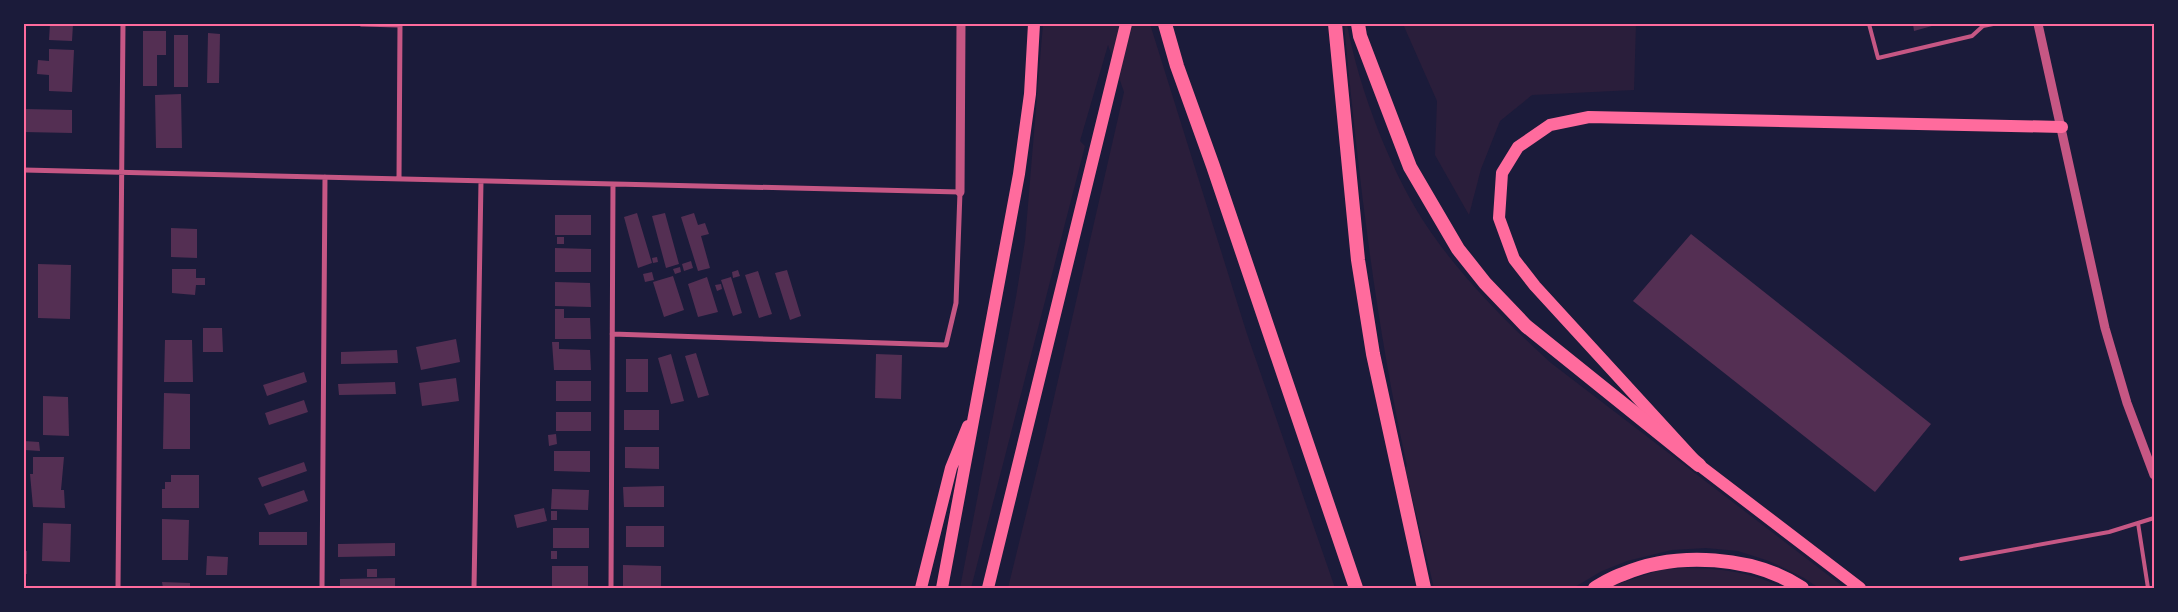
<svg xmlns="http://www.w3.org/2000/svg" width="2178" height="612" font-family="'Golos Text',sans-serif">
  <rect width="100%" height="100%" fill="#1b1b3a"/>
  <!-- green -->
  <path fill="#2a1e3b" d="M 1043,24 L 1150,24 L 1247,334 L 1335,588 L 1008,588 L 1045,437 L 1124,92 L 1108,45 L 1080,141 L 1085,146 L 971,588 L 960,588 L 1016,297 L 1025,241 Z
    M 1344,24 L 1347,24 C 1359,90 1392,176 1430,231 C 1465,281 1507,323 1551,363 L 1845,588 L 1819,588 L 1804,578 L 1769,561 L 1738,551 L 1706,548 L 1672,550 L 1627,561 L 1602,571 L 1573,588 L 1434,588 L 1405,468 L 1407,466 C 1375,320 1358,173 1344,24 Z
    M 1403,24 L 1636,24 L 1634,90 L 1532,95 L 1500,121 L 1481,169 L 1469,215 L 1435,155 L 1437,101 Z
    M 1685,568 C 1720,568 1752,572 1783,588 L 1606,588 L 1660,570 Z"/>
  <!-- building -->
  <path fill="#542f53" d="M 50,24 L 73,24 L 72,41 L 49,40 Z
    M 1913,24 L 1939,24 L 1914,31 Z
    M 143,31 L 166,31 L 166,55 L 157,55 L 157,86 L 143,86 Z
    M 208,33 L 220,34 L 219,83 L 207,83 Z
    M 174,35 L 188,35 L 188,87 L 174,87 Z
    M 24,44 L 26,44 L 26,68 L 24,68 Z
    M 49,49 L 74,50 L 72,92 L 49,91 L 49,75 L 37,74 L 38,60 L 49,61 Z
    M 181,94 L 182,148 L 156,148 L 155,95 Z
    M 24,109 L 72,110 L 72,133 L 24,132 Z
    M 637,213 L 652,263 L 638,268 L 624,217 Z
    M 665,213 L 679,264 L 666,268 L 652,216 Z
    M 694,213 L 698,225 L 705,223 L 709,234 L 701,236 L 710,268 L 698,271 L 681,217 Z
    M 555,215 L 591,215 L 591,235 L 555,235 Z
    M 171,228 L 197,229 L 197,258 L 171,257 Z
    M 1691,234 L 1931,424 L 1875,492 L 1633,301 Z
    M 557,237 L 564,237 L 564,244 L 557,244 Z
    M 555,248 L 591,249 L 591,272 L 555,272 Z
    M 657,257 L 658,262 L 653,263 L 652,258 Z
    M 691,261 L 693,268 L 684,271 L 682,264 Z
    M 38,264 L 71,265 L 70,319 L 38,318 Z
    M 680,267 L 681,272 L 675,274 L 673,269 Z
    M 172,269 L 196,269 L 196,278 L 205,278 L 205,285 L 196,285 L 195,295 L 172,293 Z
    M 738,270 L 740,276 L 733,278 L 732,272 Z
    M 787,270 L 801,316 L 790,320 L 775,273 Z
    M 758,271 L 772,314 L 759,318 L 745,275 Z
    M 652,272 L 654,280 L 645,282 L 643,274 Z
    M 673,276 L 684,310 L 664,317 L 653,282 Z
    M 707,277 L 718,312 L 698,317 L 688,284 Z
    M 731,277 L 742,313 L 733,316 L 721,280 Z
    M 555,282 L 590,283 L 591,307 L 555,306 Z
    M 721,284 L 722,289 L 717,291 L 715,285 Z
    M 555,309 L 564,309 L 564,318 L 590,318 L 591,339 L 555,339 Z
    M 203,328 L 222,328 L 223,352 L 203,352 Z
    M 456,339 L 460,362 L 421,370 L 416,347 Z
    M 165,340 L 192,340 L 193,382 L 164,382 Z
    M 552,342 L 559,342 L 559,349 L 590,350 L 591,370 L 554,370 Z
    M 397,350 L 398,363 L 341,364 L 341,352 Z
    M 696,353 L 709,395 L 698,398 L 685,356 Z
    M 671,354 L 684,401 L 671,404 L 658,358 Z
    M 876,354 L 902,355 L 901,399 L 875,398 Z
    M 626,359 L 648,359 L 648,392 L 626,392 Z
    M 304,372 L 307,382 L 267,396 L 263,385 Z
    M 456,378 L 459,401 L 422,406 L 419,383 Z
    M 556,381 L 591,381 L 591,401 L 556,401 Z
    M 395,382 L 396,394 L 339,395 L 338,384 Z
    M 164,393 L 190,394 L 190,449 L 163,449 Z
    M 43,396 L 68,397 L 69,436 L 43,435 Z
    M 304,400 L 308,412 L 269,425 L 265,413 Z
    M 624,410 L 659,410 L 659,430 L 624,430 Z
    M 556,412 L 591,412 L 591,431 L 556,431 Z
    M 556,434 L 557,444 L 549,446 L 548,435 Z
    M 24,441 L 39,442 L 40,451 L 25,450 Z
    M 625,447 L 659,447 L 659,469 L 625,468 Z
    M 554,451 L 590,451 L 590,472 L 554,471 Z
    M 33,457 L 64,457 L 61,490 L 64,490 L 65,508 L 33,507 L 30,474 L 33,474 Z
    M 304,462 L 307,471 L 262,487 L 258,478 Z
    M 171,475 L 199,475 L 199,508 L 162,508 L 162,489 L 165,489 L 165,482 L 171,482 Z
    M 664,486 L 664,507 L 624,507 L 623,487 Z
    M 552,489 L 589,490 L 588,510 L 551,509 Z
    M 304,490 L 308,501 L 269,515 L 264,504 Z
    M 544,508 L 547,521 L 517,528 L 514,515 Z
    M 551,511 L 557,511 L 557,520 L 551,520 Z
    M 162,519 L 189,520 L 188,560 L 162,560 Z
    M 43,523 L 71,524 L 70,562 L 42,561 Z
    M 626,526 L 664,526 L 664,547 L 626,547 Z
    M 553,528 L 589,528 L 589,548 L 553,548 Z
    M 259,532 L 307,532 L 307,545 L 259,545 Z
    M 395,543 L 395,556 L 338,557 L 338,544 Z
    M 24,551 L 27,551 L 27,574 L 24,574 Z
    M 551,551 L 557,551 L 557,559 L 551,559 Z
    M 207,556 L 228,557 L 227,575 L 206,575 Z
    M 623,565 L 661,566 L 661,588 L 623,587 Z
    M 552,566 L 588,566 L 588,586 L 552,586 Z
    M 367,569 L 377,569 L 377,577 L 367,577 Z
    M 395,578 L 395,588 L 340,588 L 340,579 Z
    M 162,582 L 190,583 L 190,588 L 163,588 Z"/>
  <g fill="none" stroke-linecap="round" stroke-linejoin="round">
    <!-- service -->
    <path stroke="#c65784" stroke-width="4" d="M 1869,24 L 1878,58 L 1972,36 L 1983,26 L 1993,24
      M 2138,523 L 2148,588
      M 1961,559 L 2109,532 L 2154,518"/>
    <!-- minor -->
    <path stroke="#c65784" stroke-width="5" d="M 361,24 L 400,25
      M 24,170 L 960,192 L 956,303 L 946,345 L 612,334
      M 399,179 L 400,24
      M 118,588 L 123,24
      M 322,588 L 325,177
      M 474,588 L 481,181
      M 611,588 L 613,184"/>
    <!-- tertiary -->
    <path stroke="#c65784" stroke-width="9" d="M 2038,24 L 2105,328 L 2127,403 L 2154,475
      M 960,192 L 961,24"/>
    <!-- primary -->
    <path stroke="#ff6b9d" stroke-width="12" d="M 921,588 L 951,468 L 968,426
      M 942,588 L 1019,174 L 1030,94 L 1034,24
      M 988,588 L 1126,24
      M 1860,588 L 1699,465 L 1535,286 L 1514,259 L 1499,218 L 1502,173 L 1518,147 L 1550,125 L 1589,117 L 2062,127"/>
    <!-- trunk -->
    <path stroke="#ff6b9d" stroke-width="14" d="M 1165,24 L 1177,66 L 1213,166 L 1356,588
      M 1335,24 L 1358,260 L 1373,354 L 1424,588
      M 1358,24 L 1360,36 L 1410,167 L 1458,249 L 1485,283 L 1526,326 L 1699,465
      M 1595,588 C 1604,583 1613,577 1623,574 C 1677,551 1754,556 1802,588"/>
  </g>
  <!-- border -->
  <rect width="2178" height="612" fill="none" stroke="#1b1b3a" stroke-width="50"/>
  <rect x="25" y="25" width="2128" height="562" fill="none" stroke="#ff6b9d" stroke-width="2"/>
</svg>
